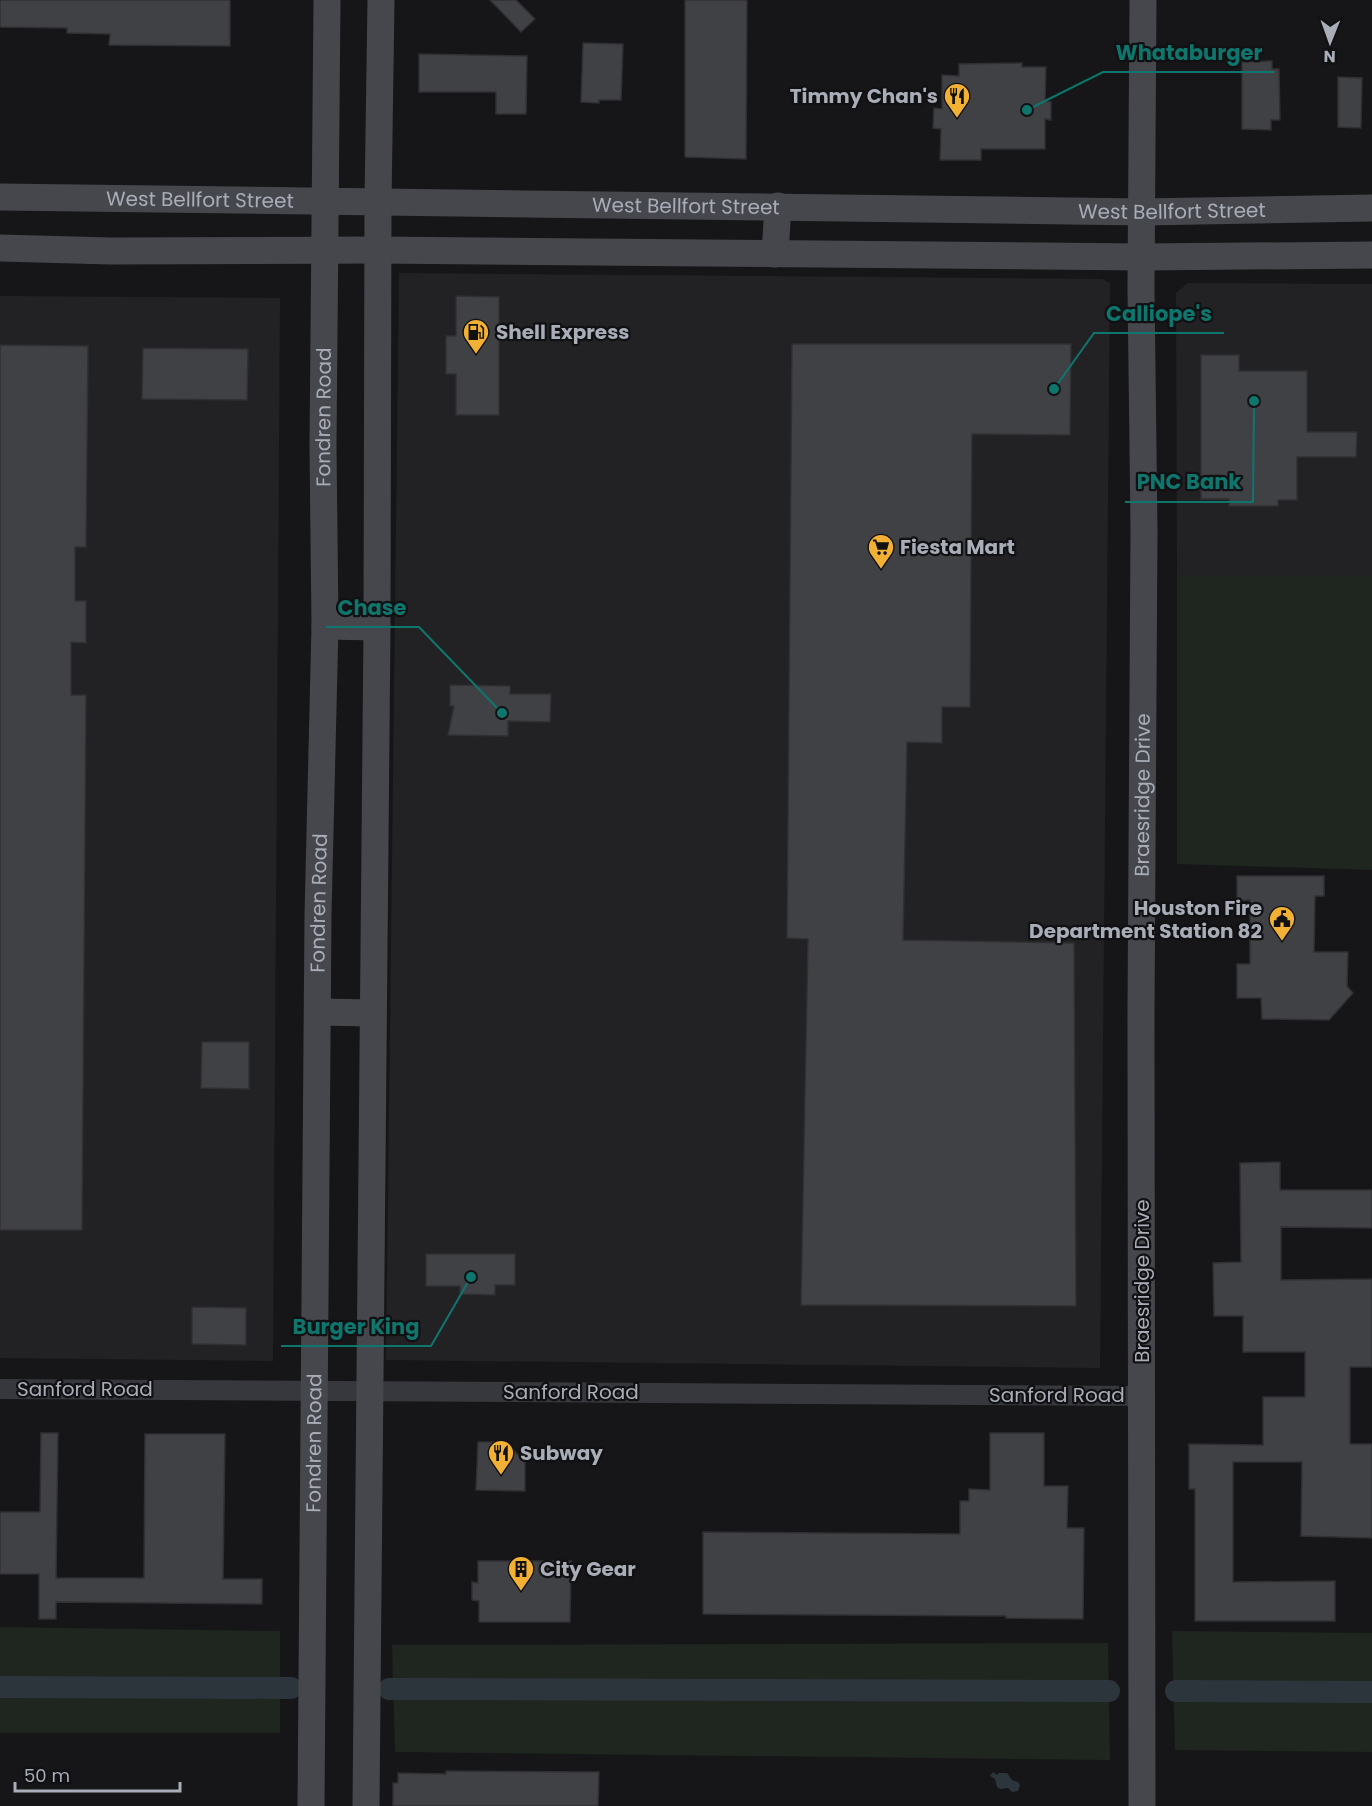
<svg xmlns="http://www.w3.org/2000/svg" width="1372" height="1806" font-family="Poppins,sans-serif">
  <rect width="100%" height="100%" fill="#161618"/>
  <!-- built -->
  <path fill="#222225" d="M 399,273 L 1102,279 L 1110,283 L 1100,1368 L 386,1360 Z
    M 1188,283 L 1372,284 L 1372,577 L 1177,577 L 1176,293 Z
    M 0,296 L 280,298 L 273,1361 L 0,1358 Z"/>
  <!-- green -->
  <path fill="#1e261f" d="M 1177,577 L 1372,577 L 1372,870 L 1177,864 Z
    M 0,1627 L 280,1631 L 280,1733 L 0,1733 Z
    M 1172,1631 L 1372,1633 L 1372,1752 L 1175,1750 Z
    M 1108,1643 L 1110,1760 L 395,1752 L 392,1645 Z"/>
  <!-- water -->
  <path fill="#2c353c" d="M 993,1772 L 997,1775 L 999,1773 L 1007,1773 L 1012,1780 L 1018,1782 L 1020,1785 L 1018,1791 L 1012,1792 L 1008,1788 L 1000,1789 L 997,1787 L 995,1779 L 990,1776 Z"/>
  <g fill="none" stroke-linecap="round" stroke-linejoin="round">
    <!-- canal -->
    <path stroke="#2c353c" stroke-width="22" d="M 0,1687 L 291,1688
      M 389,1689 L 1109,1691
      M 1176,1691 L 1372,1692"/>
  </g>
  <!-- building -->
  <path fill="#404145" stroke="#303034" stroke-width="1.5" d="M 0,0 L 230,0 L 230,46 L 109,45 L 110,34 L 67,33 L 67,28 L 0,27 Z
    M 490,0 L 516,0 L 535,19 L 521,32 Z
    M 685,0 L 747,0 L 746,159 L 685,157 Z
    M 583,43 L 623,44 L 621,100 L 599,100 L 599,103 L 581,102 Z
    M 419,54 L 527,56 L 526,114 L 496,114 L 496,92 L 419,92 Z
    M 1272,61 L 1272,69 L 1279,69 L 1280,120 L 1271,120 L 1271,130 L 1242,129 L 1242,62 Z
    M 1022,63 L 1022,67 L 1046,67 L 1045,101 L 1051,102 L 1051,120 L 1045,119 L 1045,149 L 981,149 L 981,160 L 940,160 L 941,129 L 933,128 L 934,108 L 942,109 L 942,75 L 959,76 L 959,64 Z
    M 1338,77 L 1362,78 L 1361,128 L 1338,127 Z
    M 456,296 L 499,297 L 499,415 L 456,415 L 456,374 L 446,374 L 446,336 L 456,336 Z
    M 792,344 L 1071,344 L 1070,435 L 972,434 L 970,707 L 942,707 L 942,743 L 907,742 L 903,940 L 1074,943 L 1076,1306 L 801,1305 L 808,939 L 787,938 Z
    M 0,345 L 88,346 L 86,547 L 75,547 L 75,601 L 86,601 L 86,643 L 71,642 L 71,695 L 86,695 L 82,1230 L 0,1230 Z
    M 143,348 L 248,349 L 247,400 L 142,399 Z
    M 1201,355 L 1239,355 L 1239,371 L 1307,371 L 1307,432 L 1357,432 L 1356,457 L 1297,457 L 1297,500 L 1278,500 L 1278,506 L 1229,506 L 1229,499 L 1201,499 Z
    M 450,685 L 510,686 L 510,694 L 551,694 L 550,722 L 508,721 L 508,736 L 448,735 L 454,706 L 450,706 Z
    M 1237,876 L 1324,876 L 1324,896 L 1315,896 L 1314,952 L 1348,952 L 1347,986 L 1353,993 L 1329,1020 L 1262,1019 L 1261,998 L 1237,998 L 1237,964 L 1250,964 L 1250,900 L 1237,901 Z
    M 202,1042 L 249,1042 L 249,1089 L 201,1088 Z
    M 1280,1162 L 1280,1190 L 1372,1190 L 1372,1228 L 1281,1227 L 1281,1280 L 1372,1279 L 1372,1367 L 1350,1367 L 1350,1444 L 1372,1444 L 1372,1538 L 1301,1536 L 1302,1462 L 1233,1462 L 1233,1582 L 1335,1581 L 1335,1621 L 1195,1621 L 1195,1489 L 1189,1489 L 1189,1444 L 1263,1445 L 1263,1397 L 1305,1397 L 1305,1352 L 1243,1352 L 1243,1316 L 1214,1316 L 1213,1263 L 1241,1262 L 1240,1163 Z
    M 426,1254 L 515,1254 L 515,1285 L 495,1285 L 495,1295 L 460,1294 L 460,1286 L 426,1286 Z
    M 192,1307 L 246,1308 L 246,1345 L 192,1344 Z
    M 41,1433 L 58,1433 L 56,1578 L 144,1578 L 145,1434 L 225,1434 L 223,1579 L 262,1579 L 262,1604 L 56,1602 L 56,1619 L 39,1619 L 39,1574 L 0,1574 L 0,1512 L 40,1512 Z
    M 990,1433 L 1044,1433 L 1044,1486 L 1068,1486 L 1067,1528 L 1084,1528 L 1083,1619 L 1006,1618 L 1006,1616 L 703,1614 L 703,1532 L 960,1534 L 960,1501 L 969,1501 L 969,1489 L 990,1490 Z
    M 478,1442 L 506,1442 L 525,1462 L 525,1491 L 476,1490 Z
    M 478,1561 L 571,1561 L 570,1622 L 479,1622 L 479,1601 L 472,1600 L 472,1582 L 478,1583 Z
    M 446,1771 L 599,1772 L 598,1806 L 393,1806 L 393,1783 L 398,1783 L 398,1773 L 446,1774 Z"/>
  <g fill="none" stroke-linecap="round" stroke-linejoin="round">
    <!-- street -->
    <path stroke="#37383d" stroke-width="20" d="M 0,1389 L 1143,1396"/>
    <!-- secondary -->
    <g stroke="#45474d" stroke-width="27">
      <path id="s1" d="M 0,197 L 1142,212 L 1372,208"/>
      <path d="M 0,248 L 111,251 L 378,250 L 1142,257 L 1372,255"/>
      <path d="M 775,254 L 778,206"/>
      <path d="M 325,626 L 377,627"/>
      <path d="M 318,1012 L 373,1013"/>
      <path id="s2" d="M 311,1806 L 318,915 L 325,626 L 323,446 L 327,0"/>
      <path d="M 366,1806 L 377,627 L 378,202 L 381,0"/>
      <path id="s3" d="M 1142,1806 L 1141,1014 L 1144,530 L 1141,289 L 1143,0"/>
    </g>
  </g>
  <!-- icons -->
  <defs>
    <g id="restaurant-pin" transform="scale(1.35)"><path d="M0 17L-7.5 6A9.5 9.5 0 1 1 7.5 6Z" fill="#f2b134" stroke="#111113"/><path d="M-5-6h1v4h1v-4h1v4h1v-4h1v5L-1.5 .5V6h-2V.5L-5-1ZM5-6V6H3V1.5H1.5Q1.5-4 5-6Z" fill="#111"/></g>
    <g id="fuel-pin" transform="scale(1.35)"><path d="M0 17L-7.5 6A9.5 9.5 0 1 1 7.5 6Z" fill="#f2b134" stroke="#111113"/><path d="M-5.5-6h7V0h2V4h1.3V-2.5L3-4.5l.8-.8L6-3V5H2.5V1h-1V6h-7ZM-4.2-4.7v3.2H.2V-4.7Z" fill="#111"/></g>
    <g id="supermarket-pin" transform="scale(1.35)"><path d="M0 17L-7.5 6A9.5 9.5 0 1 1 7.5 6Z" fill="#f2b134" stroke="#111113"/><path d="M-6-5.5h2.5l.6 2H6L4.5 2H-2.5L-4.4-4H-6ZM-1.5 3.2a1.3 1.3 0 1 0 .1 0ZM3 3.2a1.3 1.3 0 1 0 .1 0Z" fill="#111"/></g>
    <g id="civic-pin" transform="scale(1.35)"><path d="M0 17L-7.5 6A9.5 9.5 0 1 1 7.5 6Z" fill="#f2b134" stroke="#111113"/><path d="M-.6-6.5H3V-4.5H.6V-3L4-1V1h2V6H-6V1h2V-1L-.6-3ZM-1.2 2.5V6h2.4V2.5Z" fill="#111"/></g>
    <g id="building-pin" transform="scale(1.35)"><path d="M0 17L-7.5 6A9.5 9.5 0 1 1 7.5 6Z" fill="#f2b134" stroke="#111113"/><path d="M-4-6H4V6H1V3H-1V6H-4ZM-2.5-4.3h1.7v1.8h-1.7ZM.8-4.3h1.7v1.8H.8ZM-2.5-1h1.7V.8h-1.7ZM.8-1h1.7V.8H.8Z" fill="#111"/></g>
  </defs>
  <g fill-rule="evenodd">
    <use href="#restaurant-pin" x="957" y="96"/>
    <use href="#fuel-pin" x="476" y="332"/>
    <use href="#supermarket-pin" x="881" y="547"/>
    <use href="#civic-pin" x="1282" y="919"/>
    <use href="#restaurant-pin" x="501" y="1453"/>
    <use href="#building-pin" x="521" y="1569"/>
  </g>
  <g text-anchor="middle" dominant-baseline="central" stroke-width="4.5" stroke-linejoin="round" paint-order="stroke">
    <!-- poi labels -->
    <g font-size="20" font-weight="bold" fill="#a8adb8" stroke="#111113" text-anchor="start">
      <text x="938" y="96" text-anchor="end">Timmy Chan's</text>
      <text x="496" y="332">Shell Express</text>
      <text x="900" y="547">Fiesta Mart</text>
      <text x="1262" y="908" text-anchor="end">Houston Fire<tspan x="1262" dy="23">Department Station 82</tspan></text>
      <text x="520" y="1453">Subway</text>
      <text x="540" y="1569">City Gear</text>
    </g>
    <!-- street labels -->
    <g font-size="20" fill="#a8adb8" stroke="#111113">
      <text stroke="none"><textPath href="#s1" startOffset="200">West Bellfort Street</textPath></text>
      <text stroke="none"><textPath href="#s1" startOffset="686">West Bellfort Street</textPath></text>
      <text stroke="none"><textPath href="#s1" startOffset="1172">West Bellfort Street</textPath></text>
      <text stroke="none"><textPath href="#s2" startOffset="1389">Fondren Road</textPath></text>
      <text stroke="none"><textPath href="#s3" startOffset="1011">Braesridge Drive</textPath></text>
      <text stroke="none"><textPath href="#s2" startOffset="903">Fondren Road</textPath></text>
      <text transform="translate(1142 1281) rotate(-90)">Braesridge Drive</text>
      <text x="85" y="1389">Sanford Road</text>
      <text x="571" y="1392">Sanford Road</text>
      <text x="1057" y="1395">Sanford Road</text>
      <text stroke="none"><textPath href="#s2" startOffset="363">Fondren Road</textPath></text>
    </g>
  </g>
  <!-- callouts -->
  <path fill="none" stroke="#0f766e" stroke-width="2" d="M1027 110L1103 72H1274M1054 389L1094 333H1224M1254 401L1253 502H1125M502 713L419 627H326M471 1277L431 1346H281"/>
  <g fill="#0f766e" stroke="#111113" stroke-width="2">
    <circle cx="1027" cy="110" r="6"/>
    <circle cx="1054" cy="389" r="6"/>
    <circle cx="1254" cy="401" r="6"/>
    <circle cx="502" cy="713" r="6"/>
    <circle cx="471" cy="1277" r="6"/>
  </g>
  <g font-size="21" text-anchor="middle" font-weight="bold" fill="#0f766e" stroke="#111113" stroke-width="4.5" stroke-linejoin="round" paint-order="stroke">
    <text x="1189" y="60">Whataburger</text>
    <text x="1159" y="321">Calliope's</text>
    <text x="1189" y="489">PNC Bank</text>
    <text x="372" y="615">Chase</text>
    <text x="356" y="1334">Burger King</text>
  </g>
  <!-- north arrow -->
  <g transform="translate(1330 42) rotate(181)" stroke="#111113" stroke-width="4.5" paint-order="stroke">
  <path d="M0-4.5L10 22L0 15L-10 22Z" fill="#a8adb8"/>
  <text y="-9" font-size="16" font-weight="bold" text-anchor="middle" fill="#a8adb8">N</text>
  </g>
  <!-- scale -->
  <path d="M15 1782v9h165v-9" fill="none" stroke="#a8adb8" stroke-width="3"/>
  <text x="24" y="1782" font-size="18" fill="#a8adb8" stroke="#111113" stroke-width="4.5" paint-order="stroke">50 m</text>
</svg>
